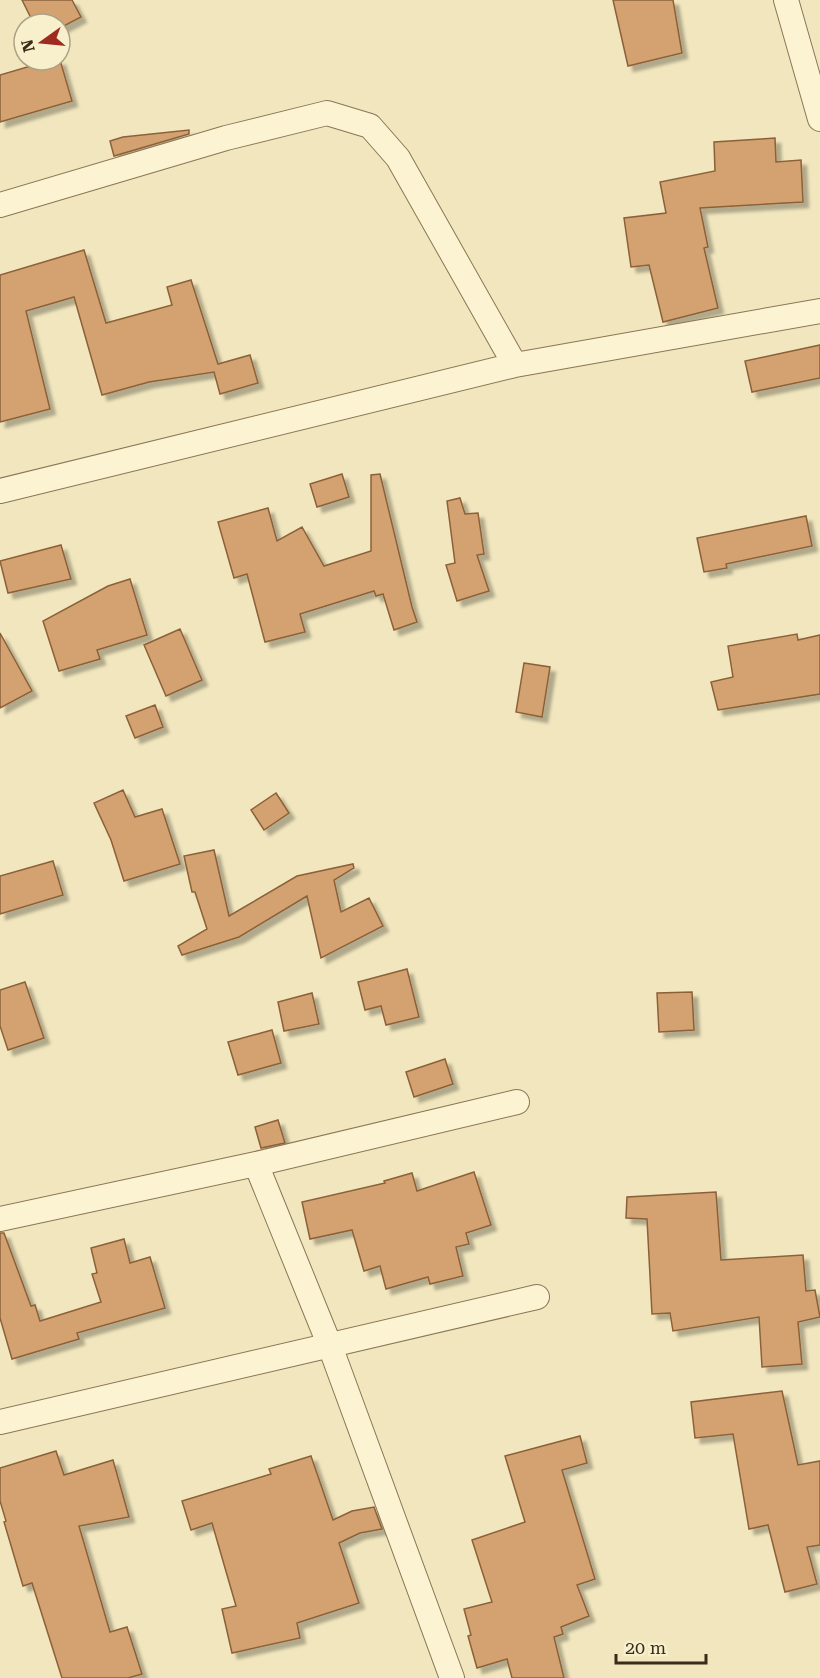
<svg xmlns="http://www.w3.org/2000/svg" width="820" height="1678" font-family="'Roboto Serif',serif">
  <defs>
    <filter id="shadow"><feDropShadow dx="5.5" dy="5.5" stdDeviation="1.5" flood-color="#0004"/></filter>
  </defs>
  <rect width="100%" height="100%" fill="#f1e6bd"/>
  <!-- building -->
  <path fill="#d3a270" stroke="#8c6139" stroke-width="1.5" filter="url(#shadow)" d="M 22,0 L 72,0 L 81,17 L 60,28 L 60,24 L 34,24 Z
    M 613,0 L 673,0 L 682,53 L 628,66 Z
    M 51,60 L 60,60 L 72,101 L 0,122 L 0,75 Z
    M 189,130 L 189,134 L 114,156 L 110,141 L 123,137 Z
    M 775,138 L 776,162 L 801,160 L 803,202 L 700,208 L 708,247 L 704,248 L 718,308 L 663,322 L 649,265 L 631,267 L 624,218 L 666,213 L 660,182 L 715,171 L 714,142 Z
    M 84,250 L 106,323 L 172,305 L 167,287 L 191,280 L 218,364 L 250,355 L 258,383 L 220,394 L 214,372 L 149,382 L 102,395 L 74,297 L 26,311 L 50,409 L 0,422 L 0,275 Z
    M 820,345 L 820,378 L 752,392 L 745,361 Z
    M 342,474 L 349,497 L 317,507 L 310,484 Z
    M 380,474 L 412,607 L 417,622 L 394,630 L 383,594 L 376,596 L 374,591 L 300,614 L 305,632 L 265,642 L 247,574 L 234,578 L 218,522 L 268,508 L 277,541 L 302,527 L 324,566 L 371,551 L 371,475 Z
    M 460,498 L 465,514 L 478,513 L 484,554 L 477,555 L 489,591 L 457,601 L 446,565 L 455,563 L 447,501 Z
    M 806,516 L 812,546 L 726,564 L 727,568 L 704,572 L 697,538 Z
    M 61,545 L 71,579 L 8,593 L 0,561 Z
    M 130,579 L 147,635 L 97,650 L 100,659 L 59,671 L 43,621 L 108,586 Z
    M 180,629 L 202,680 L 166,696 L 144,645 Z
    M 0,633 L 32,691 L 0,708 Z
    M 797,634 L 798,640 L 820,635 L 820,694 L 718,710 L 711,682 L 733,677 L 728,646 Z
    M 524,663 L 550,667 L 542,717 L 516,712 Z
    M 155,705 L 163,727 L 135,738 L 126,716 Z
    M 123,790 L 135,817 L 162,809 L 180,864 L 124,881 L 111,840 L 94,803 Z
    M 276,793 L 289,813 L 264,830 L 251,810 Z
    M 214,850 L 229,916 L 297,876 L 353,864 L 354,868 L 334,880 L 341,912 L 369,898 L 383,926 L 321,958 L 307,896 L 239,937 L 182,955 L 178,946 L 207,929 L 195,892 L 192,892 L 184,856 Z
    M 53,861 L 63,895 L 0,914 L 0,876 Z
    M 407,969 L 419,1017 L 386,1025 L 381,1006 L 365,1010 L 358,982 Z
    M 25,982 L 44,1038 L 8,1050 L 0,1026 L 0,990 Z
    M 692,992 L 694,1030 L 659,1032 L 657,993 Z
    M 312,993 L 319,1024 L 284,1031 L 278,1002 Z
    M 272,1030 L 281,1063 L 238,1075 L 228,1042 Z
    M 445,1059 L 453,1084 L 414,1097 L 406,1072 Z
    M 278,1120 L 285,1143 L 261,1148 L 255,1127 Z
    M 474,1172 L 491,1225 L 466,1233 L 469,1244 L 456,1247 L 463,1276 L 430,1284 L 428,1277 L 386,1289 L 380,1266 L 364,1271 L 352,1230 L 310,1239 L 302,1202 L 385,1183 L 384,1181 L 412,1173 L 417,1191 Z
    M 716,1192 L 721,1260 L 803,1255 L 806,1291 L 815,1290 L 820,1317 L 798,1322 L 802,1364 L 762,1367 L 759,1317 L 673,1331 L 670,1313 L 652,1314 L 647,1219 L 626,1218 L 627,1197 Z
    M 0,1233 L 4,1233 L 31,1306 L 35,1305 L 40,1321 L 101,1302 L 92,1274 L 97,1273 L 91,1248 L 124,1239 L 130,1263 L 150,1257 L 165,1308 L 77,1333 L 79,1339 L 12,1359 L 0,1318 Z
    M 782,1391 L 798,1465 L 820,1461 L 820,1545 L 807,1547 L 817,1584 L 785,1592 L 768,1525 L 749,1529 L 733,1434 L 695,1438 L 691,1402 Z
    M 580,1436 L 587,1463 L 562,1470 L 595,1579 L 577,1585 L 589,1616 L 561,1627 L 563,1634 L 554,1637 L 564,1678 L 512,1678 L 507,1659 L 477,1668 L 468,1636 L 471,1635 L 464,1609 L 492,1602 L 472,1540 L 525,1522 L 505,1456 Z
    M 56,1451 L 64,1475 L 113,1460 L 129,1517 L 79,1526 L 110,1632 L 127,1627 L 142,1674 L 128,1678 L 62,1678 L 32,1583 L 23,1586 L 4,1522 L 6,1521 L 0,1501 L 0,1468 Z
    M 311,1456 L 333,1520 L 352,1511 L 374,1507 L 382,1529 L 360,1533 L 339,1543 L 359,1603 L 297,1623 L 300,1638 L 232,1653 L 222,1609 L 236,1606 L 212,1523 L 191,1530 L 182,1501 L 271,1474 L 269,1469 Z"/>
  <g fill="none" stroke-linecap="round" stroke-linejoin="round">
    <!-- minor casing -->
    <g stroke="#8b7655" stroke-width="26">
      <path id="minor" d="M 786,0 L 820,119
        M 0,205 L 226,138 L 327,113 L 370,126 L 398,158 L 515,365
        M 0,491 L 515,365 L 820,311
        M 256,1164 L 330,1346 L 452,1678
        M 0,1219 L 256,1164 L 517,1102
        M 0,1422 L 537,1297"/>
    </g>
    <!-- minor -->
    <use href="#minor" stroke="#fbf3d1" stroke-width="24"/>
  </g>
  <!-- north arrow -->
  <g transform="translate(42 42) rotate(255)"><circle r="28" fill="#f8f0cd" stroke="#aca286" stroke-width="1.5"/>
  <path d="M0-4.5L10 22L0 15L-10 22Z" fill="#9e2b20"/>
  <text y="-9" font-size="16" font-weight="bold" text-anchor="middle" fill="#392c1b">N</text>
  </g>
  <!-- scale -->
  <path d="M616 1654v9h90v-9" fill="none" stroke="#392c1b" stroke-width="3"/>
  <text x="625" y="1654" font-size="18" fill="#392c1b" stroke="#f8f0cd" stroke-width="4.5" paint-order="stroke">20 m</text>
</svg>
